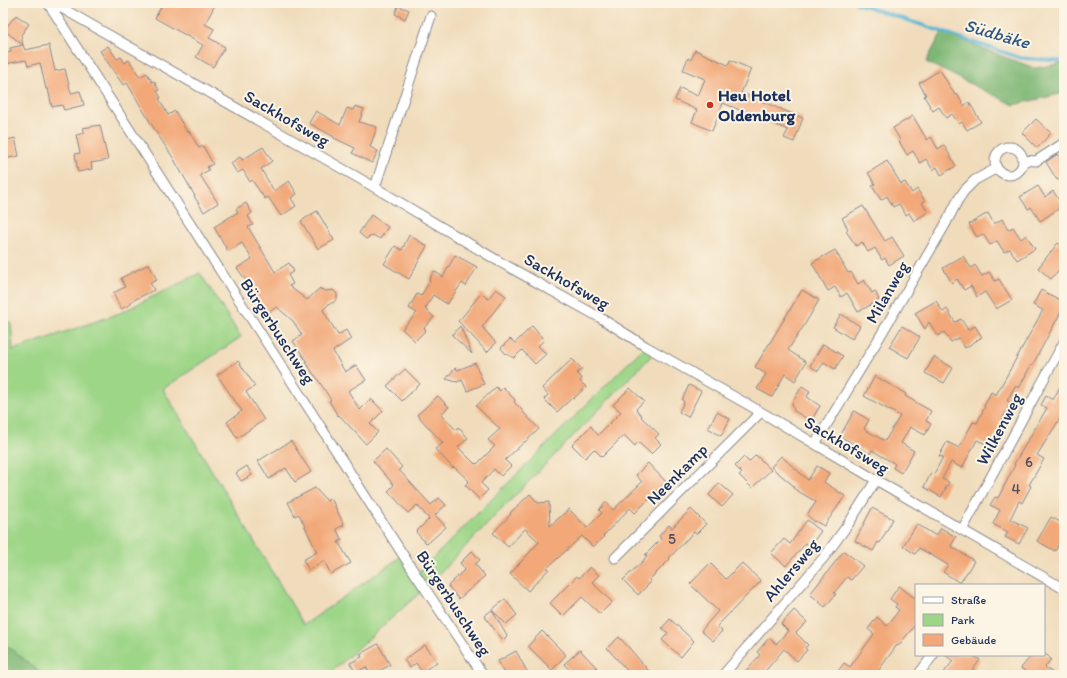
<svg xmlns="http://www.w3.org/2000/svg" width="1067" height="678" font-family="Itim,sans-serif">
  <rect width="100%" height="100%" fill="#fcf5e5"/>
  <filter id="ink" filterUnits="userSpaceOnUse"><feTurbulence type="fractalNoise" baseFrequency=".025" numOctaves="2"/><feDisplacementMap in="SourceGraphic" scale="8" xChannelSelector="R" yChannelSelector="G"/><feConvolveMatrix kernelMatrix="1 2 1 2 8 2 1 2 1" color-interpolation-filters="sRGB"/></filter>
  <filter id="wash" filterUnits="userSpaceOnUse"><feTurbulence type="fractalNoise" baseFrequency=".012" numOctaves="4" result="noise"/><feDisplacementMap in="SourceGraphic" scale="16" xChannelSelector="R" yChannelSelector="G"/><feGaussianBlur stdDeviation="0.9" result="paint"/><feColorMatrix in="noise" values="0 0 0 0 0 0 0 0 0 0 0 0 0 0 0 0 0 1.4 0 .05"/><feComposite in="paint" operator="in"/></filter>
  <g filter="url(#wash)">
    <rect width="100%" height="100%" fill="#f0dcbb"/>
    <!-- green -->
    <path fill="#9ed688" stroke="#5c8273" d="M 200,273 L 241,337 L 163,389 L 304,625 L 403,555 L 424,589 L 328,675 L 43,675 L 3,642 L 3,323 L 11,322 L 13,350 L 120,313 Z
      M 645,346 L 655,352 L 425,588 L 416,575 Z"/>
    <!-- forest -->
    <path fill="#7eb774" stroke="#4c7369" d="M 942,32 L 1004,57 L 1035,68 L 1064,63 L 1064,93 L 1014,105 L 926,62 Z
      M 3,642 L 43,675 L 3,675 Z"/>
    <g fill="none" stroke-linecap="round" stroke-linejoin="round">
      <!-- stream -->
      <path stroke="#58b4d6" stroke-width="3.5" d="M 856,3 L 1021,58 L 1059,61 L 1064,60"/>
    </g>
    <g id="blocks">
      <!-- building -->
      <path fill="#f2a878" d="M 163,3 L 216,3 L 205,24 L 214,29 L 209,38 L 225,47 L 213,67 L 196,57 L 203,45 L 155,18 Z
        M 398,6 L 409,10 L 405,19 L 395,14 Z
        M 16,15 L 29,24 L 21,35 L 23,45 L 4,30 Z
        M 23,45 L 25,50 L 49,45 L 55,71 L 65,69 L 71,93 L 80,91 L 84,105 L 64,110 L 62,105 L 52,107 L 48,89 L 46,89 L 40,63 L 28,66 L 26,60 L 5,64 L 3,54 L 11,52 L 10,48 Z
        M 108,46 L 117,59 L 121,57 L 125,63 L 129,60 L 140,77 L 147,73 L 152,82 L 154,81 L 159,90 L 157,91 L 161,98 L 159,99 L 168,115 L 175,111 L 187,132 L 189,131 L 199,148 L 203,146 L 213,164 L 207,167 L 209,170 L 200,175 L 218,203 L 204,212 L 194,196 L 195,196 L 172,156 L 156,132 L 127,83 L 123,85 L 100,51 Z
        M 695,50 L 728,65 L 730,60 L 751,69 L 741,93 L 803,118 L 794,142 L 784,138 L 788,130 L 723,103 L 712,131 L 692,122 L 697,110 L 675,100 L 680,88 L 698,96 L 705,79 L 683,70 L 688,58 L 691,60 Z
        M 940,70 L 955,95 L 957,94 L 964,106 L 969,102 L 981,122 L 967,130 L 962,122 L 959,124 L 952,114 L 946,118 L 939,107 L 933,111 L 924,96 L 926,95 L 919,83 Z
        M 355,106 L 364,109 L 359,122 L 377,127 L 370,147 L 378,151 L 372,163 L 352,153 L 355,148 L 334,138 L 334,137 L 309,123 L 316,111 L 340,125 L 347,108 L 353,110 Z
        M 913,116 L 927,140 L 931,137 L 938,149 L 944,145 L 956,166 L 941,175 L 937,167 L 933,170 L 926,159 L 920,163 L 913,151 L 907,155 L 899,141 L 900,140 L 893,128 Z
        M 1036,119 L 1051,133 L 1037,148 L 1022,133 Z
        M 100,125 L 108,160 L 91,163 L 92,169 L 78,172 L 75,154 L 80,153 L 76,135 L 85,133 L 83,128 Z
        M 15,138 L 19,156 L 3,159 L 3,141 Z
        M 263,147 L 272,161 L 261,169 L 274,191 L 289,181 L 297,194 L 291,198 L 296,206 L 281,216 L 268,197 L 265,199 L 252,180 L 250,182 L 243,170 L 237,173 L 231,163 L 240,157 L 242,160 Z
        M 1058,154 L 1064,162 L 1064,176 L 1057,180 L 1046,162 Z
        M 887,161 L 901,184 L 905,182 L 912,193 L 917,189 L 925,201 L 922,203 L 928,212 L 914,221 L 909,213 L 906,215 L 899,204 L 893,207 L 887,196 L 881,200 L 872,186 L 875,184 L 868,173 Z
        M 1038,186 L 1045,197 L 1053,191 L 1063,206 L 1040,221 L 1031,207 L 1028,209 L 1020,197 Z
        M 246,203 L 252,213 L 248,216 L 253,225 L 248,227 L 275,272 L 289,263 L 294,271 L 288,275 L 293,284 L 289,286 L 307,300 L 320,288 L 321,290 L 322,289 L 325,291 L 333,290 L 337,294 L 337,299 L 333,303 L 330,303 L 323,310 L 338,335 L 346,330 L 351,339 L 333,351 L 345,372 L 356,365 L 366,380 L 348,391 L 360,410 L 371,399 L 383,411 L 370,424 L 378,432 L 366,444 L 339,415 L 338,416 L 329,401 L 331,400 L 315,375 L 314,375 L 306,362 L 307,362 L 293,341 L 302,335 L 293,321 L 277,307 L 266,314 L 248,283 L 237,268 L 252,259 L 242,243 L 228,251 L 214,227 L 238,212 L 236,209 Z
        M 863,206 L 885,241 L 892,237 L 904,256 L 889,265 L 885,258 L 882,260 L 875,248 L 868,252 L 862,242 L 856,246 L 846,231 L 848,229 L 842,218 Z
        M 317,211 L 334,240 L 318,249 L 301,221 Z
        M 988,213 L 994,224 L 1002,219 L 1008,230 L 1013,227 L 1021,239 L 1026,235 L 1035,249 L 1017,260 L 1010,249 L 1004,252 L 997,241 L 990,245 L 983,234 L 977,237 L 969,224 Z
        M 371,215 L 388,227 L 380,239 L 373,235 L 366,239 L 359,233 Z
        M 409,235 L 427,246 L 409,279 L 384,264 L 395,246 L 402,250 Z
        M 1058,243 L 1064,247 L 1064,264 L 1051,279 L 1038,268 Z
        M 835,250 L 848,273 L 851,272 L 858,284 L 864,280 L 872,293 L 875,291 L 879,300 L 858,312 L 847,293 L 841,297 L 835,287 L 828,291 L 812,263 Z
        M 455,255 L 477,267 L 466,286 L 462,283 L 447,304 L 433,295 L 425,309 L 434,317 L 424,328 L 426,330 L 415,341 L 402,329 L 417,313 L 409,308 L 417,294 L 421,296 L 430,281 L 429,280 L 434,271 L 443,277 Z
        M 963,256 L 971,268 L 975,265 L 982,276 L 989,272 L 995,281 L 999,279 L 1012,300 L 996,309 L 985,292 L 977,297 L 971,286 L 964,290 L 957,279 L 952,283 L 943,268 Z
        M 149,264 L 157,280 L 150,283 L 154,290 L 130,302 L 131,304 L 121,309 L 113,293 L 125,287 L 121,278 Z
        M 496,289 L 506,296 L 482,327 L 485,329 L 484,329 L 496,343 L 487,352 L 458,321 L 463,316 L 481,293 L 488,299 Z
        M 802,290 L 819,300 L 805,324 L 788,350 L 806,362 L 795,381 L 785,374 L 772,397 L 757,389 L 766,374 L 755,367 Z
        M 1041,290 L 1064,302 L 1064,306 L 1032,366 L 1031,365 L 1019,388 L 1015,386 L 1007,401 L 1011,403 L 997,429 L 998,430 L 990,446 L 977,440 L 962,468 L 951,462 L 942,479 L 949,482 L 941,497 L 924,487 L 931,473 L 934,474 L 943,457 L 939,456 L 947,442 L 959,448 L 973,422 L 977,423 L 985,407 L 984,406 L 991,392 L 996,395 L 1043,310 L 1033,305 Z
        M 936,301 L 943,312 L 947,309 L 955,322 L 961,319 L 968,330 L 975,326 L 982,337 L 965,348 L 959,338 L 951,342 L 944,332 L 938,336 L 929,322 L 925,329 L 915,313 Z
        M 841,314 L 860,326 L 852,339 L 833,327 Z
        M 460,326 L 472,354 L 452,335 Z
        M 532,326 L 544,340 L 538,346 L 546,354 L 535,364 L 522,350 L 514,358 L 505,353 L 501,348 L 510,339 L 515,343 Z
        M 902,326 L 920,337 L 908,358 L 889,347 Z
        M 823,344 L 843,356 L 835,369 L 824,362 L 818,371 L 810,366 Z
        M 934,357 L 953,368 L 944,383 L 925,373 Z
        M 572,359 L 582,369 L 577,373 L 582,379 L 580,381 L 586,387 L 573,399 L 572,398 L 557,412 L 544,399 L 548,395 L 542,388 Z
        M 238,361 L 255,386 L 246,392 L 264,420 L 237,438 L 227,422 L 242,411 L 217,375 Z
        M 475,363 L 484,384 L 467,391 L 462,380 L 457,382 L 446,379 L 455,368 L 458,370 Z
        M 405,369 L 420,384 L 402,401 L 387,386 Z
        M 875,376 L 906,394 L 905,396 L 931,411 L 926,421 L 931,424 L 925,435 L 910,427 L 901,443 L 914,451 L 901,473 L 893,468 L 895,464 L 872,450 L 870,454 L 840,436 L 854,411 L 869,420 L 864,429 L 885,441 L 900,416 L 864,396 Z
        M 1064,379 L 1064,412 L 1037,455 L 1044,459 L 1029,485 L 1031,486 L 1022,503 L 1019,501 L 1010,519 L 1028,528 L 1019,544 L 1005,537 L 1008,532 L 993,524 L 1000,510 L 990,505 L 995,497 L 998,498 L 1015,465 L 1014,464 L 1047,408 L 1041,405 L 1046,396 L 1053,400 Z
        M 689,385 L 701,391 L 688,417 L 679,412 L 684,402 L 682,400 Z
        M 802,386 L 810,391 L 807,397 L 820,406 L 811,421 L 794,411 L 792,403 Z
        M 496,387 L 500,391 L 503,387 L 515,400 L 514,402 L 522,410 L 522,411 L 539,429 L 525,442 L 524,442 L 505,460 L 511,466 L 501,476 L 494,469 L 481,483 L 488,490 L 479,499 L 465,485 L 469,481 L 454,467 L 453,468 L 435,449 L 443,443 L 417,415 L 438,396 L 449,407 L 441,414 L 456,430 L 458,427 L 468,438 L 458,447 L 475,464 L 476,463 L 477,464 L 495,446 L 488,440 L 500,429 L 476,406 Z
        M 630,388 L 644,401 L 636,409 L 642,416 L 641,417 L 659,434 L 655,438 L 661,444 L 651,454 L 638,442 L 635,446 L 624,435 L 602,457 L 594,449 L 585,458 L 572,445 L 591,426 L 598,435 L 621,412 L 613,405 Z
        M 717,412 L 730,419 L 721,436 L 708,428 Z
        M 291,441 L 311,472 L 295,482 L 286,468 L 269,479 L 258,461 Z
        M 386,449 L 402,467 L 399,470 L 431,505 L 439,498 L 446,505 L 435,515 L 446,527 L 427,544 L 416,532 L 429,519 L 417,505 L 408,513 L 388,491 L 394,485 L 373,461 Z
        M 756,455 L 771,470 L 752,488 L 739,475 L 742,473 L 735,466 L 744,457 L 749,462 Z
        M 781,456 L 808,480 L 817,466 L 829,473 L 824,482 L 845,496 L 824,526 L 815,521 L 815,522 L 807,515 L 816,502 L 793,488 L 794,486 L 771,467 Z
        M 648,463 L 666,482 L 635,513 L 630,508 L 603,536 L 604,537 L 593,547 L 582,536 L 547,568 L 549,569 L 528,591 L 510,574 L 539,542 L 525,529 L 508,547 L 493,533 L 511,514 L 510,513 L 530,494 L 538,503 L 549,502 L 550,526 L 569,509 L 587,528 L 602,513 L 599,510 L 606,502 L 613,510 L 642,482 L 636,475 Z
        M 247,466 L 252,475 L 241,481 L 236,473 Z
        M 719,483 L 733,495 L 722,507 L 709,495 Z
        M 315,488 L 327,501 L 331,498 L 344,525 L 336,529 L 342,540 L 338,542 L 351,563 L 331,574 L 324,561 L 309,570 L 303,560 L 317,552 L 299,514 L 295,516 L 288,502 Z
        M 872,508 L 893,519 L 880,543 L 878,542 L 873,551 L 855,541 Z
        M 691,509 L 706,524 L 696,534 L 694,532 L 669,558 L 670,559 L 649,580 L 651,582 L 638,595 L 623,580 L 647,557 L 645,555 L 661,539 L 659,536 L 669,525 L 672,528 Z
        M 1051,517 L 1064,524 L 1064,536 L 1055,551 L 1037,541 Z
        M 807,520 L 821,531 L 810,546 L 806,543 L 786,566 L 771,553 L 784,539 L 790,544 Z
        M 917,524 L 936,536 L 941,528 L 956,537 L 951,546 L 974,561 L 960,583 L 943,572 L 948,565 L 919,548 L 915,554 L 903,546 Z
        M 472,551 L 480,560 L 475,564 L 485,576 L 459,599 L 448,586 L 465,569 L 460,563 Z
        M 844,551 L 863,566 L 851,580 L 847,577 L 834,593 L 836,594 L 825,607 L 810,594 Z
        M 710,563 L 726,579 L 742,563 L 761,581 L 717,626 L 722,631 L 713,641 L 701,631 L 718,611 L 690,584 Z
        M 590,567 L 599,575 L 592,582 L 612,602 L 600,614 L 582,597 L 563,616 L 550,603 L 577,576 L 579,578 Z
        M 899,586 L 916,599 L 916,624 L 898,646 L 897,645 L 875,675 L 835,675 L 844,663 L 850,667 L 874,634 L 868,629 L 877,617 L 887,626 L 899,610 L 895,607 L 897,604 L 890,599 Z
        M 505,599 L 517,615 L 506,624 L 492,610 Z
        M 492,610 L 507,636 L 503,640 L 484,616 Z
        M 794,610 L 807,622 L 796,633 L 808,645 L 805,648 L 807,650 L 797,661 L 784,649 L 762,675 L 742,675 L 760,655 L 757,652 L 769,638 L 776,644 L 788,631 L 781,624 Z
        M 670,619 L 694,641 L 681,657 L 662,640 L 668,633 L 662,628 Z
        M 542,631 L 566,655 L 552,670 L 528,646 Z
        M 619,637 L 631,650 L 652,675 L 631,675 L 607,648 Z
        M 378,644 L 390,665 L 372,675 L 371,675 L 366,667 L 356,673 L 350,663 L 362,657 L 360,654 Z
        M 425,645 L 437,662 L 422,672 L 416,663 L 410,668 L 404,660 Z
        M 580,650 L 597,668 L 590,675 L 574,675 L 564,664 Z
        M 516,651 L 529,675 L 506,675 L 498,661 Z
        M 945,655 L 973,655 L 980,660 L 969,675 L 942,675 L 953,661 Z
        M 1032,655 L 1047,655 L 1051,659 L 1045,667 L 1055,675 L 1030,675 L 1021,668 Z"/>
    </g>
  </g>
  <g filter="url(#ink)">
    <use href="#blocks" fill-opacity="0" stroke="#86868c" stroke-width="1"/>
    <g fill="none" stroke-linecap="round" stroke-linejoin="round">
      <!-- minor casing -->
      <g stroke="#86868c" stroke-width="11">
        <path id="minor" d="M 48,3 L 416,575 L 483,675
          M 53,3 L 369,184 L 500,262 L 599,317 L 645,346 L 761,412 L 876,480 L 1064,589
          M995 161a14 14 0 1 1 28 0a14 14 0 1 1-28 0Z
          M 1023,160 L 1036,161 L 1064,143
          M 375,187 L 431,16
          M 815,444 L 875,345 L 945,225 L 958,200 L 964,191 L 975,180 L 997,168
          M 962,530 L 1064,342
          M 615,558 L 761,412
          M 723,675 L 825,556 L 849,523 L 876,480
          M 918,675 L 933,655"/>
      </g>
      <!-- minor -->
      <use href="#minor" stroke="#fff" stroke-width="9"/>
    </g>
  </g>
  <!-- markers -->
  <circle fill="#c8321e" stroke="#fcf5e5" stroke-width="1.5" cx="710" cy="105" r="4"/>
  <g text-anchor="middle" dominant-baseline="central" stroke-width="4" stroke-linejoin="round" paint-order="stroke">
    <!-- number labels -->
    <g font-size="15" fill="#514d64">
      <text x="1029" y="462">6</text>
      <text x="1016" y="489">4</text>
      <text x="672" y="539">5</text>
    </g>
    <!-- poi labels -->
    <g font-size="17" font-weight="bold" fill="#1b2f5e" stroke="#fcf5e5" text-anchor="start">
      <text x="718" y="95">Heu Hotel<tspan x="718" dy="20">Oldenburg</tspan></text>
    </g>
    <!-- street labels -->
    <g font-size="17" fill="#1b2f5e" stroke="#fcf5e5">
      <text transform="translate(287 118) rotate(30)">Sackhofsweg</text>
      <text transform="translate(567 281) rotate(30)">Sackhofsweg</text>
      <text transform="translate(887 292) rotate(-60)">Milanweg</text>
      <text transform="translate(278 331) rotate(57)">Bürgerbuschweg</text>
      <text transform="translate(999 429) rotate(-62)">Wilkenweg</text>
      <text transform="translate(847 445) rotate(31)">Sackhofsweg</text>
      <text transform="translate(677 474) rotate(-45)">Neenkamp</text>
      <text transform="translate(791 570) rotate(-50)">Ahlersweg</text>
      <text transform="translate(454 603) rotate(57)">Bürgerbuschweg</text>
    </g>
    <!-- water labels -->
    <g font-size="18" font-style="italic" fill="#2d5782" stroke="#fcf5e5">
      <text transform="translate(997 34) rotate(16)">Südbäke</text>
    </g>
  </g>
  <!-- margin -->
  <rect width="1067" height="678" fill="none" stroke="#fcf5e5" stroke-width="16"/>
  <!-- legend -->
  <rect x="915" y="584" width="130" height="72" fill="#fcf5e5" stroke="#a2a6af"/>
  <rect x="923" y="597" width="20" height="6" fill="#ffffff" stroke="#a2a6af"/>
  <text x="951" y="604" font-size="12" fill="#1b2f5e">Straße</text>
  <rect x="923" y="614" width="20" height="12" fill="#9ed688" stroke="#a2a6af"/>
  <text x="951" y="624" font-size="12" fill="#1b2f5e">Park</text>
  <rect x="923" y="634" width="20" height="12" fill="#f2a878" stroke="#a2a6af"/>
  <text x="951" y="644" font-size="12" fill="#1b2f5e">Gebäude</text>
</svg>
